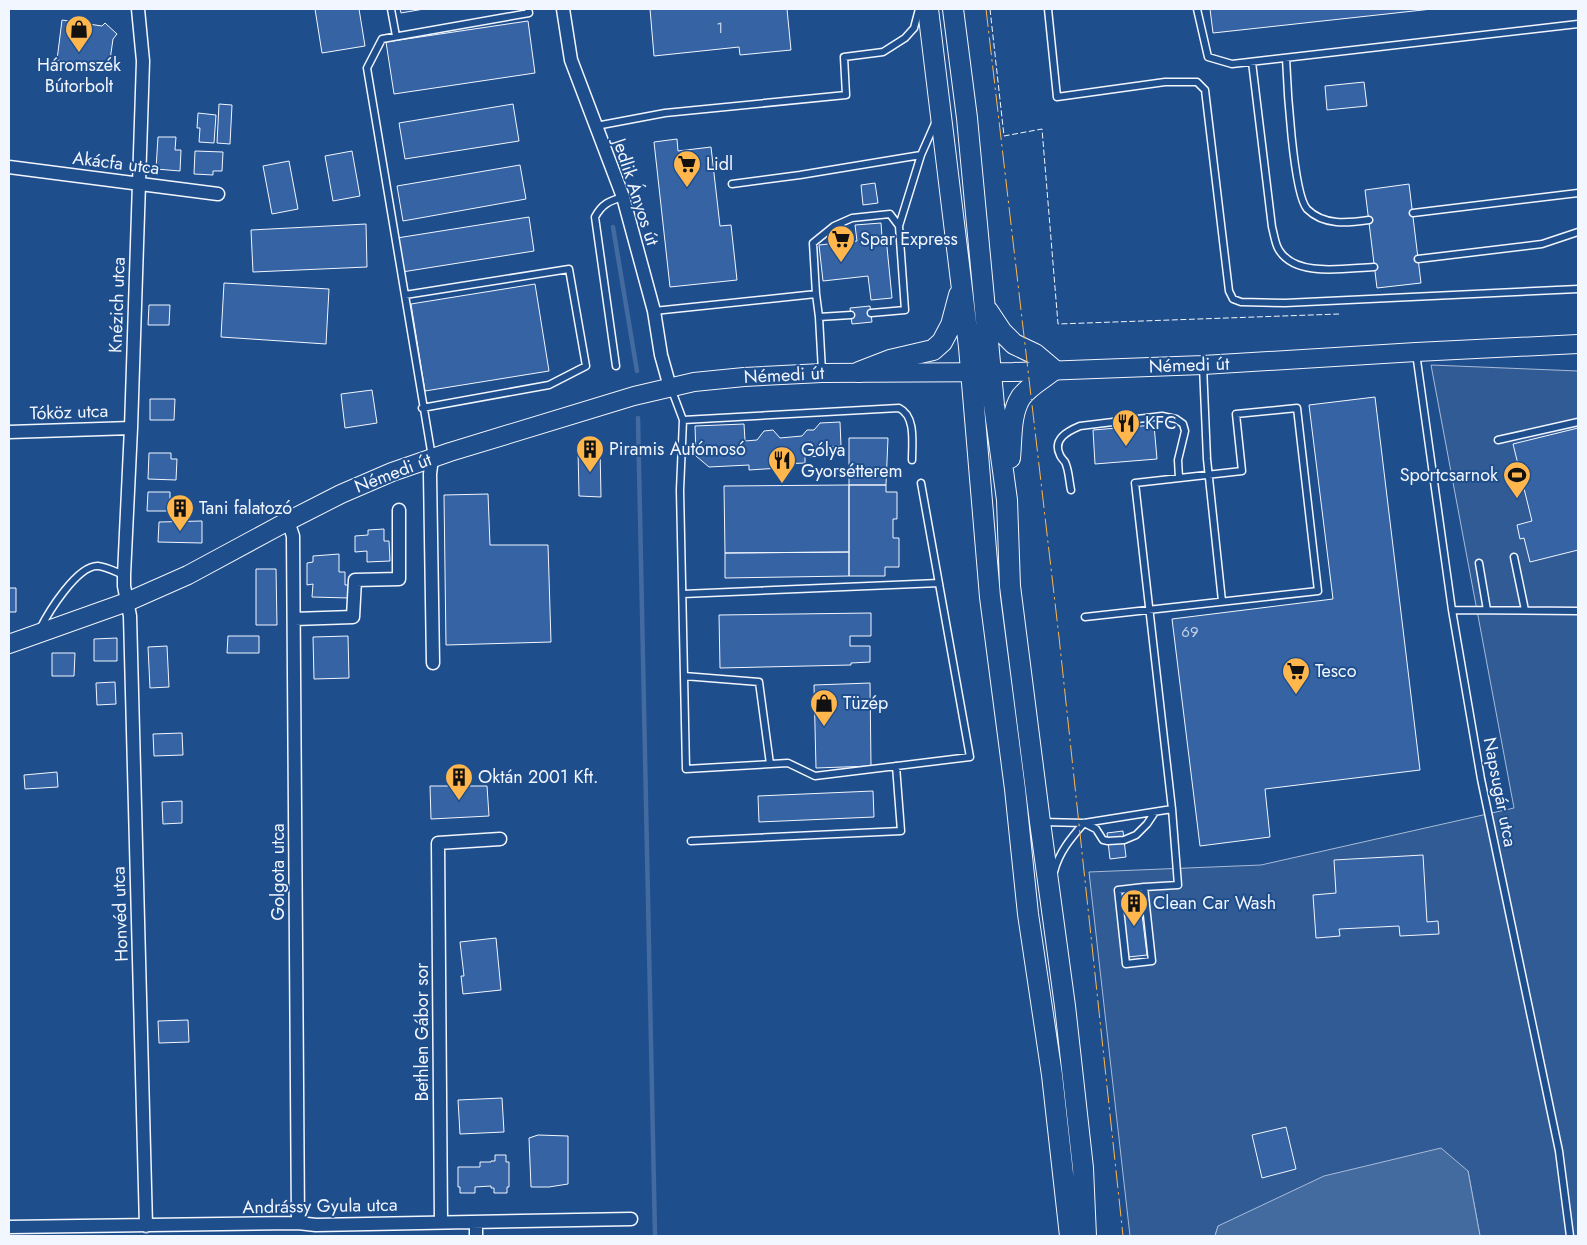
<svg xmlns="http://www.w3.org/2000/svg" width="1587" height="1245" font-family="Jost,sans-serif">
  <rect width="100%" height="100%" fill="#1f4e8c"/>
  <!-- green -->
  <path fill="#305b95" stroke="#a8bbd7" d="M 1431,365 L 1578,371 L 1578,1236 L 1480,1236 L 1468,1171 L 1218,1226 L 1215,1236 L 1130,1236 L 1089,872 L 1261,865 L 1514,808 Z"/>
  <!-- water -->
  <path fill="#446ba0" stroke="#a8bbd7" d="M 1441,1148 L 1468,1171 L 1480,1236 L 1215,1236 L 1218,1226 L 1324,1176 Z"/>
  <g fill="none" stroke-linecap="round" stroke-linejoin="round">
    <!-- stream -->
    <path stroke="#446ba0" stroke-width="4.5" d="M 613,227 L 637,371
      M 638,418 L 655,1236"/>
  </g>
  <!-- building -->
  <path fill="#3563a3" stroke="#f2f6ff" d="M 315,9 L 359,9 L 365,46 L 322,53 Z
    M 400,9 L 424,9 L 401,13 Z
    M 650,9 L 787,9 L 791,50 L 740,55 L 739,47 L 654,56 Z
    M 1210,9 L 1432,9 L 1213,33 Z
    M 62,20 L 102,26 L 105,23 L 117,34 L 113,39 L 109,67 L 57,60 Z
    M 528,21 L 535,73 L 394,94 L 386,42 Z
    M 1364,82 L 1367,106 L 1327,110 L 1325,86 Z
    M 219,104 L 232,105 L 230,144 L 217,143 Z
    M 513,104 L 519,141 L 405,159 L 399,123 Z
    M 198,113 L 216,115 L 214,143 L 199,142 L 200,128 L 197,128 Z
    M 158,137 L 176,137 L 175,150 L 181,150 L 180,171 L 156,169 Z
    M 677,139 L 678,151 L 711,147 L 720,226 L 731,225 L 737,280 L 670,287 L 654,142 Z
    M 195,151 L 223,152 L 222,171 L 213,171 L 213,175 L 194,174 Z
    M 352,151 L 360,196 L 333,201 L 325,156 Z
    M 289,161 L 298,209 L 272,214 L 263,166 Z
    M 520,165 L 526,199 L 403,221 L 397,186 Z
    M 875,183 L 878,203 L 863,205 L 861,185 Z
    M 1409,184 L 1421,283 L 1377,288 L 1365,190 Z
    M 529,217 L 534,251 L 402,272 L 397,238 Z
    M 881,223 L 882,237 L 886,237 L 892,298 L 871,300 L 868,276 L 823,281 L 819,245 L 857,241 L 855,225 Z
    M 366,224 L 367,267 L 253,272 L 251,230 Z
    M 224,283 L 329,289 L 326,344 L 221,337 Z
    M 535,284 L 549,371 L 425,391 L 411,304 Z
    M 149,305 L 170,305 L 169,325 L 148,325 Z
    M 870,306 L 872,322 L 852,324 L 850,308 Z
    M 372,390 L 377,423 L 345,428 L 341,394 Z
    M 1375,397 L 1420,770 L 1265,789 L 1270,837 L 1200,846 L 1172,619 L 1333,599 L 1309,405 Z
    M 150,399 L 175,399 L 174,420 L 150,420 Z
    M 840,422 L 841,446 L 822,447 L 822,456 L 805,457 L 805,463 L 780,464 L 780,468 L 749,470 L 749,465 L 709,467 L 696,456 L 695,426 L 744,424 L 745,441 L 757,440 L 764,431 L 773,430 L 780,438 L 802,436 L 807,430 L 814,430 L 820,423 Z
    M 1154,425 L 1157,459 L 1095,464 L 1093,430 Z
    M 1578,428 L 1578,550 L 1530,562 L 1524,538 L 1520,539 L 1517,525 L 1532,521 L 1513,444 Z
    M 849,438 L 888,438 L 886,485 L 849,485 Z
    M 600,449 L 601,497 L 579,496 L 578,450 Z
    M 149,453 L 171,453 L 171,459 L 177,459 L 176,480 L 148,479 Z
    M 849,485 L 849,552 L 725,553 L 724,486 Z
    M 849,485 L 886,485 L 886,492 L 897,492 L 897,519 L 893,519 L 893,538 L 899,538 L 899,567 L 885,567 L 885,576 L 849,576 Z
    M 148,492 L 170,492 L 170,511 L 147,511 Z
    M 488,494 L 490,545 L 548,545 L 551,642 L 446,645 L 444,495 Z
    M 202,521 L 202,543 L 158,542 L 159,522 Z
    M 384,529 L 384,541 L 389,541 L 390,561 L 367,562 L 367,551 L 355,552 L 355,536 L 368,535 L 368,530 Z
    M 849,552 L 849,576 L 725,578 L 725,553 Z
    M 339,554 L 339,572 L 345,572 L 345,585 L 349,585 L 349,598 L 312,597 L 313,584 L 307,585 L 307,563 L 313,562 L 313,556 Z
    M 256,569 L 276,569 L 277,625 L 256,625 Z
    M 9,588 L 16,588 L 16,612 L 9,612 Z
    M 871,613 L 871,636 L 850,636 L 850,646 L 870,646 L 870,662 L 851,663 L 851,665 L 720,668 L 719,615 Z
    M 228,636 L 259,636 L 259,653 L 227,653 Z
    M 348,636 L 349,678 L 314,679 L 313,637 Z
    M 117,638 L 117,661 L 94,661 L 94,639 Z
    M 167,646 L 169,687 L 150,688 L 148,647 Z
    M 52,653 L 75,653 L 74,676 L 52,676 Z
    M 115,682 L 116,704 L 97,705 L 96,683 Z
    M 870,683 L 871,766 L 816,768 L 814,685 Z
    M 182,733 L 183,755 L 154,756 L 153,734 Z
    M 57,772 L 58,787 L 25,789 L 24,775 Z
    M 430,786 L 487,786 L 489,816 L 431,819 Z
    M 873,791 L 874,817 L 759,822 L 758,796 Z
    M 182,801 L 182,823 L 163,824 L 162,802 Z
    M 1123,831 L 1126,857 L 1110,859 L 1107,833 Z
    M 1423,855 L 1427,922 L 1438,921 L 1439,934 L 1400,936 L 1399,926 L 1339,929 L 1340,936 L 1316,938 L 1313,895 L 1336,893 L 1334,860 Z
    M 1140,898 L 1147,955 L 1128,957 L 1122,900 Z
    M 496,938 L 501,990 L 463,994 L 461,976 L 464,976 L 460,942 Z
    M 188,1020 L 189,1042 L 159,1043 L 158,1021 Z
    M 502,1098 L 504,1132 L 460,1134 L 458,1100 Z
    M 1286,1127 L 1296,1169 L 1262,1178 L 1252,1135 Z
    M 538,1135 L 568,1136 L 568,1184 L 549,1187 L 531,1187 L 529,1138 Z
    M 495,1155 L 506,1155 L 506,1162 L 509,1162 L 509,1187 L 507,1187 L 507,1193 L 494,1193 L 494,1188 L 491,1188 L 491,1186 L 475,1187 L 475,1193 L 460,1193 L 460,1187 L 458,1187 L 458,1167 L 480,1167 L 480,1162 L 491,1162 L 491,1161 L 495,1161 Z"/>
  <g fill="none" stroke-linecap="round" stroke-linejoin="round">
    <!-- lane casing -->
    <g stroke="#f2f6ff" stroke-width="9">
      <path id="lane" d="M 391,9 L 396,36
        M 1048,9 L 1057,97 L 1165,82 L 1197,82 L 1205,90 L 1229,291 L 1233,299 L 1241,302 L 1285,303 L 1578,289
        M 1197,9 L 1208,57 L 1232,64 L 1578,24
        M 1286,58 C 1287,83 1293,193 1307,209 C 1324,226 1348,223 1369,220
        M 1252,62 L 1272,227 C 1274,234 1275,244 1279,250 C 1296,278 1346,268 1374,267
        M 596,126 L 665,113 L 846,95 L 844,57 L 883,52 L 905,38 L 914,28 L 919,9
        M 732,184 L 800,175 L 921,155 L 936,121
        M 1413,213 L 1578,193
        M 899,226 L 921,155
        M 1418,259 L 1542,244 L 1578,232
        M 816,294 L 819,317 L 851,315
        M 405,295 L 569,269 L 586,366 L 549,385 L 422,408
        M 654,311 L 816,294 L 813,243 L 834,226 L 852,218 L 890,214 L 899,226 L 905,310 L 871,313
        M 819,317 L 822,371
        M 1416,353 L 1452,610 L 1481,779 L 1559,1151 L 1570,1236
        M 616,366 L 595,217 C 602,204 609,201 623,197
        M 1203,366 L 1207,459 L 1222,601
        M 671,388 L 683,420 L 899,408 C 916,416 912,443 912,460
        M 683,420 L 680,490 L 686,769 L 788,763 L 815,776 L 970,757 L 921,483
        M 1498,440 L 1578,422
        M 432,457 L 367,68 L 382,39 L 529,13 L 528,9
        M 1071,490 C 1069,481 1069,470 1065,462 C 1063,459 1061,458 1060,455 C 1052,439 1068,431 1080,426 L 1162,416 L 1176,419 L 1183,424 L 1185,431 L 1178,460 L 1179,478
        M 1514,557 L 1525,610
        M 1479,563 L 1487,610
        M 683,594 L 939,583
        M 1452,610 L 1578,611
        M 40,629 C 48,613 77,565 98,566 C 107,567 116,572 124,575
        M 684,676 L 759,682 L 770,764
        M 1042,822 L 1084,823 L 1172,809 L 1135,483 L 1242,471 L 1236,414 L 1297,408 L 1318,591 L 1085,617
        M 1084,823 L 1096,829 L 1103,840 L 1108,841 L 1124,840 L 1136,835 L 1147,824 L 1155,812
        M 691,841 L 901,831 L 896,766
        M 1054,872 C 1059,852 1071,838 1084,823
        M 1144,887 L 1118,890 L 1126,964 L 1152,961 L 1144,887 L 1178,885 L 1172,809"/>
    </g>
    <!-- street casing -->
    <g stroke="#f2f6ff" stroke-width="15">
      <path id="street" d="M 138,9 L 143,61 L 131,428 L 124,575 L 124,586 L 130,616 L 146,1226
        M 563,9 L 571,60 L 623,197 L 654,311 L 661,355 L 670,387
        M 9,167 L 218,194
        M 9,432 L 131,428
        M 432,458 L 430,474 L 433,663
        M 288,521 L 293,536 L 298,1223
        M 294,619 L 353,617 L 355,580 L 399,579 L 399,510
        M 441,1222 L 438,843 L 500,839
        M 476,1222 L 476,1236
        M 9,1227 L 298,1223 L 316,1225 L 631,1219"/>
    </g>
    <!-- secondary casing -->
    <g stroke="#f2f6ff" stroke-width="20">
      <path id="secondary" d="M 9,644 L 127,602 L 188,575 L 288,521 L 341,494 L 392,472 L 450,452 L 634,396 L 694,382 L 744,377 L 822,373 L 1013,372 L 1203,365 L 1416,352 L 1578,344"/>
    </g>
    <!-- primary casing -->
    <g stroke="#f2f6ff" stroke-width="22">
      <path id="primary" d="M 928,9 L 969,347 L 990,597 L 1015,789 L 1028,914 L 1052,1075 L 1070,1236
        M 953,9 L 967,118 L 994,405 L 1007,500 L 1010,586 L 1040,822 L 1065,1006 L 1083,1168 L 1086,1236
        M 988,311 L 1002,332 L 1014,344 L 1035,354 L 1054,370 C 1044,378 1029,386 1021,397 C 1010,414 1012,439 1010,458
        M 859,372 L 890,360 L 933,350 L 942,342 L 951,325 L 959,295"/>
    </g>
    <!-- lane -->
    <use href="#lane" stroke="#1f4e8c" stroke-width="6"/>
    <!-- street -->
    <use href="#street" stroke="#1f4e8c" stroke-width="12"/>
    <!-- secondary -->
    <use href="#secondary" stroke="#1f4e8c" stroke-width="18"/>
    <!-- primary -->
    <use href="#primary" stroke="#1f4e8c" stroke-width="20"/>
    <!-- fence -->
    <path stroke="#f2f6ff" stroke-width="1" stroke-dasharray="6 2.5" stroke-linecap="butt" d="M 990,9 L 1004,136 L 1042,129 L 1058,324 L 1339,314"/>
    <!-- power -->
    <path stroke="#ffb74d" stroke-width="1" stroke-dasharray="18 4 2.5 4" stroke-linecap="butt" d="M 986,9 L 1059,637 L 1123,1236"/>
  </g>
  <!-- icons -->
  <defs>
    <g id="shop-pin" transform="scale(1.4375)"><path d="M0 17L-7.5 6A9.5 9.5 0 1 1 7.5 6Z" fill="#ffb74d" stroke="#1f4e8c"/><path d="M-5-2.5h2.3a2.7 3.5 0 0 1 5.4 0H5L5.5 6h-11ZM-1.5-2.5h3a1.5 2.3 0 0 0-3 0Z" fill="#111"/></g>
    <g id="supermarket-pin" transform="scale(1.4375)"><path d="M0 17L-7.5 6A9.5 9.5 0 1 1 7.5 6Z" fill="#ffb74d" stroke="#1f4e8c"/><path d="M-6-5.5h2.5l.6 2H6L4.5 2H-2.5L-4.4-4H-6ZM-1.5 3.2a1.3 1.3 0 1 0 .1 0ZM3 3.2a1.3 1.3 0 1 0 .1 0Z" fill="#111"/></g>
    <g id="restaurant-pin" transform="scale(1.4375)"><path d="M0 17L-7.5 6A9.5 9.5 0 1 1 7.5 6Z" fill="#ffb74d" stroke="#1f4e8c"/><path d="M-5-6h1v4h1v-4h1v4h1v-4h1v5L-1.5 .5V6h-2V.5L-5-1ZM5-6V6H3V1.5H1.5Q1.5-4 5-6Z" fill="#111"/></g>
    <g id="building-pin" transform="scale(1.4375)"><path d="M0 17L-7.5 6A9.5 9.5 0 1 1 7.5 6Z" fill="#ffb74d" stroke="#1f4e8c"/><path d="M-4-6H4V6H1V3H-1V6H-4ZM-2.5-4.3h1.7v1.8h-1.7ZM.8-4.3h1.7v1.8H.8ZM-2.5-1h1.7V.8h-1.7ZM.8-1h1.7V.8H.8Z" fill="#111"/></g>
    <g id="stadium-pin" transform="scale(1.4375)"><path d="M0 17L-7.5 6A9.5 9.5 0 1 1 7.5 6Z" fill="#ffb74d" stroke="#1f4e8c"/><path d="M0-5a6.5 5 0 1 0 0 10a6.5 5 0 1 0 0-10ZM-3.5-1.8h7v3.6h-7Z" fill="#111"/></g>
  </defs>
  <g fill-rule="evenodd">
    <use href="#shop-pin" x="79" y="29"/>
    <use href="#supermarket-pin" x="687" y="164"/>
    <use href="#supermarket-pin" x="841" y="239"/>
    <use href="#restaurant-pin" x="1126" y="423"/>
    <use href="#building-pin" x="590" y="449"/>
    <use href="#restaurant-pin" x="782" y="460"/>
    <use href="#stadium-pin" x="1517" y="475"/>
    <use href="#building-pin" x="180" y="508"/>
    <use href="#supermarket-pin" x="1296" y="671"/>
    <use href="#shop-pin" x="824" y="703"/>
    <use href="#building-pin" x="459" y="777"/>
    <use href="#building-pin" x="1134" y="903"/>
  </g>
  <g text-anchor="middle" dominant-baseline="central" stroke-width="4" stroke-linejoin="round" paint-order="stroke">
    <!-- number labels -->
    <g font-size="15" fill="#c3d1e8">
      <text x="720" y="28">1</text>
      <text x="1190" y="632">69</text>
    </g>
    <!-- poi labels -->
    <g font-size="18" fill="#f2f6ff" stroke="#1f4e8c" text-anchor="start">
      <text x="79" y="65" text-anchor="middle">Háromszék<tspan x="79" dy="21">Bútorbolt</tspan></text>
      <text x="706" y="164">Lidl</text>
      <text x="860" y="239">Spar Express</text>
      <text x="1145" y="423">KFC</text>
      <text x="609" y="449">Piramis Autómosó</text>
      <text x="801" y="450">Gólya<tspan x="801" dy="21">Gyorsétterem</tspan></text>
      <text x="1498" y="475" text-anchor="end">Sportcsarnok</text>
      <text x="199" y="508">Tani falatozó</text>
      <text x="1315" y="671">Tesco</text>
      <text x="843" y="703">Tüzép</text>
      <text x="478" y="777">Oktán 2001 Kft.</text>
      <text x="1153" y="903">Clean Car Wash</text>
    </g>
    <!-- street labels -->
    <g font-size="18" fill="#f2f6ff" stroke="#1f4e8c">
      <text transform="translate(116 163) rotate(7)">Akácfa utca</text>
      <text transform="translate(636 192) rotate(72)">Jedlik Ányos út</text>
      <text transform="translate(117 305) rotate(-88)">Knézich utca</text>
      <text transform="translate(1189 365) rotate(-2)">Némedi út</text>
      <text transform="translate(784 375) rotate(-3)">Némedi út</text>
      <text transform="translate(69 412) rotate(-2)">Tóköz utca</text>
      <text transform="translate(393 473) rotate(-21)">Némedi út</text>
      <text transform="translate(1500 792) rotate(79)">Napsugár utca</text>
      <text transform="translate(278 872) rotate(-90)">Golgota utca</text>
      <text transform="translate(120 914) rotate(-92)">Honvéd utca</text>
      <text transform="translate(422 1032) rotate(-90)">Bethlen Gábor sor</text>
      <text transform="translate(320 1206) rotate(-1)">Andrássy Gyula utca</text>
    </g>
  </g>
  <!-- border -->
  <rect width="1587" height="1245" fill="none" stroke="#f2f6ff" stroke-width="20"/>
</svg>
